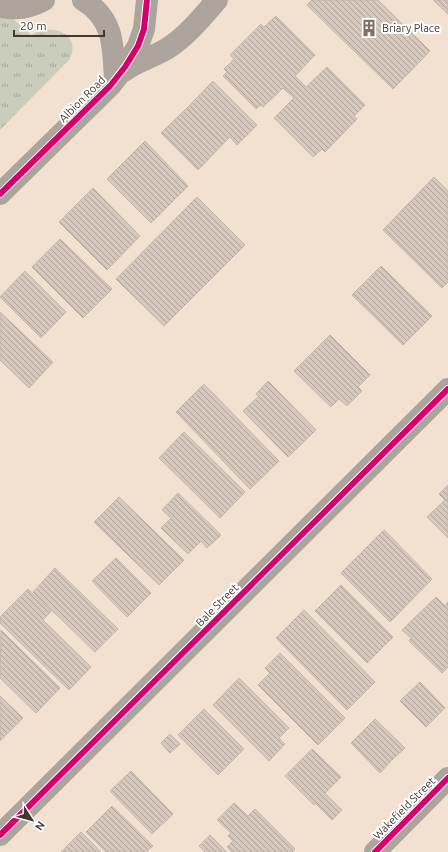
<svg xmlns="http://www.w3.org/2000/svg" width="448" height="852" font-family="Ubuntu,sans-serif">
  <defs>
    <pattern id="park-tufts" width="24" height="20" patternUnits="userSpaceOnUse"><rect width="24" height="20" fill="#cacdbb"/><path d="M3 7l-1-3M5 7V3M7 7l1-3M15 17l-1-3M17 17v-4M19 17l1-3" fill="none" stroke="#a6a798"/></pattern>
    <pattern id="building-back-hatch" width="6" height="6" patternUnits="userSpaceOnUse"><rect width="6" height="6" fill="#d6c8bc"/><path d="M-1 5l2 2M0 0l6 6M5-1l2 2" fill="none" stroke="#afa399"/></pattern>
  </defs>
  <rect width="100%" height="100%" fill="#f2e0d1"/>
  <!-- park -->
  <path fill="url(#park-tufts)" d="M 0,7 L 31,35 C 50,23 82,32 70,59 L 0,130 Z"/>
  <!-- building -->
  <path fill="url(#building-back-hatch)" stroke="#c4b6ab" d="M 312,0 L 378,0 L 430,51 L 393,89 L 307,5 Z
    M 433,0 L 448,0 L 448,14 Z
    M 276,16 L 315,55 L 295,76 L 306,87 L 327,67 L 365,105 L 354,116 L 357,119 L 325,152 L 322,149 L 313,157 L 274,118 L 294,98 L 283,88 L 263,107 L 261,105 L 256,109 L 223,76 L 227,72 L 224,69 L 234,59 L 230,55 L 261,24 L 264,27 Z
    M 213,81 L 257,125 L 237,145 L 230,137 L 223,144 L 187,108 Z
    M 187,108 L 223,144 L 198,170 L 161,133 Z
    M 145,141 L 188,186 L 151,223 L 107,179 Z
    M 434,177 L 448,191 L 448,282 L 442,288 L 383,230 Z
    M 93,188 L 140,236 L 107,270 L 59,222 Z
    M 197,197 L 245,245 L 164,326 L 116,279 Z
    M 60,239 L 112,289 L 83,318 L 32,267 Z
    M 381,266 L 432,316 L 403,345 L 352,295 Z
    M 25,271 L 66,312 L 41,338 L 0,297 Z
    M 0,312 L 53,362 L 29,388 L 0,360 Z
    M 330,335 L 370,375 L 358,387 L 362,391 L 347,406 L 339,399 L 331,407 L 294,371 Z
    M 268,381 L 316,430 L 288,457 L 243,411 L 259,396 L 256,394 Z
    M 204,384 L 279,461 L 250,489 L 176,412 Z
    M 184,432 L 245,492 L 220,518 L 159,458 Z
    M 448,485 L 448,538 L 427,517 L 445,500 L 439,494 Z
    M 178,493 L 221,535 L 207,548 L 201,541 L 188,554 L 161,528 L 171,518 L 162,510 Z
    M 119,497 L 184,560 L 159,585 L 94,522 Z
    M 384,530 L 432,579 L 390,622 L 341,573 Z
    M 116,558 L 151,593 L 127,617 L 92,581 Z
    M 55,568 L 118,629 L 95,652 L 33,592 Z
    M 341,585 L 393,637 L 367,663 L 315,611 Z
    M 28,589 L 51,611 L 43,620 L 91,667 L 69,690 L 0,623 L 0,617 Z
    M 436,597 L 445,606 L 448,602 L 448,667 L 442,673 L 409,641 L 411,638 L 402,630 Z
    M 304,610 L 375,682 L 347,710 L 276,638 Z
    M 1,630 L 60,688 L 36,713 L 0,678 Z
    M 280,653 L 345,718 L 318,745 L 258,685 L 270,673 L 265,668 Z
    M 239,678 L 289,728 L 279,738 L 285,744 L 269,761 L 213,705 Z
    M 420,682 L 445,708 L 426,727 L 400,701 Z
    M 0,696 L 23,718 L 0,741 Z
    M 204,709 L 244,749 L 218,775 L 178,735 Z
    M 375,719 L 405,748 L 392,760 L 363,731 Z
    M 363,731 L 392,760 L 380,773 L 351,743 Z
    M 170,734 L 180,744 L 170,753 L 161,743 Z
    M 312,749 L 341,777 L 325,793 L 342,810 L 332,820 L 315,803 L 314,805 L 285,776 Z
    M 131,771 L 173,814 L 152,834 L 110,791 Z
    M 234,803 L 248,816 L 255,809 L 295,849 L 292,852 L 232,852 L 227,847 L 233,841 L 228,836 L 231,833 L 217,820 Z
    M 112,806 L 153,846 L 146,852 L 106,852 L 86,832 Z
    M 81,832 L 101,852 L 61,852 Z
    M 210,835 L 227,852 L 205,852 L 199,846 Z"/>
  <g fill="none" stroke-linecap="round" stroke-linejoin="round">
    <!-- minor -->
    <path stroke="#aca49d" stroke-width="22" d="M 83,0 C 115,19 113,48 115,80
      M 124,71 C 138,61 154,57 168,48 C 187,36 203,16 217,0
      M 0,194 L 110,86 L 125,67 L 138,46 L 144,29 L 147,0
      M 0,835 L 448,389
      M 375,852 L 448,778"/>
    <!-- secondary -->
    <path stroke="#aca49a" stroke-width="22" d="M 1,7 C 17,10 29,8 44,0"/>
    <!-- cycleway casing -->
    <g stroke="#fff" stroke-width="8">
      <path id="cycleway" d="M 0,194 L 110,86 L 125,67 L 138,46 L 144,29 L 147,0
        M 0,835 L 448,389
        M 375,852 L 448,778"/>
    </g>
    <!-- cycleway -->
    <use href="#cycleway" stroke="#d6006c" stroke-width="6"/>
  </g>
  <!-- icons -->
  <defs>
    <g id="building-bare" transform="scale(1.38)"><path d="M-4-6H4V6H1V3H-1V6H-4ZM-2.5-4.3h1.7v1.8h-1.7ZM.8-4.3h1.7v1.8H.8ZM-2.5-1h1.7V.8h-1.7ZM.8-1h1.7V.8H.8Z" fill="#817367" stroke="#fff" stroke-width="2.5" paint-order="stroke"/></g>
  </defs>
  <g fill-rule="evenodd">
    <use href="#building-bare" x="369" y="28"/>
  </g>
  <g text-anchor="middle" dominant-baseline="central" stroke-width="4" stroke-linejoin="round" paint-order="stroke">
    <!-- poi labels -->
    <g font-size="11" fill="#44382e" stroke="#fff" text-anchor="start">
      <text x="382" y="28">Briary Place</text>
    </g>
    <!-- street labels -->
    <g font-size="11" fill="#44382e" stroke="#fff">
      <text transform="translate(82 99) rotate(-45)">Albion Road</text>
      <text transform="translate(217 605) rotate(-45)">Bale Street</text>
      <text transform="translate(404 808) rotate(-45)">Wakefield Street</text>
    </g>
  </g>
  <!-- north arrow -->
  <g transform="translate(32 820) rotate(126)" stroke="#ffffff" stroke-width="3" paint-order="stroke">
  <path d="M0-3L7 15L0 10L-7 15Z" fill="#44382e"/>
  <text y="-6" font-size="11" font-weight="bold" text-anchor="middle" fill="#44382e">N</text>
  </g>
  <!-- scale -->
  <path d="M14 30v6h90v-6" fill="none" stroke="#44382e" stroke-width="2"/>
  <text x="20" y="30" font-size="12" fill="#44382e" stroke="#ffffff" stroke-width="3" paint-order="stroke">20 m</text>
</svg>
